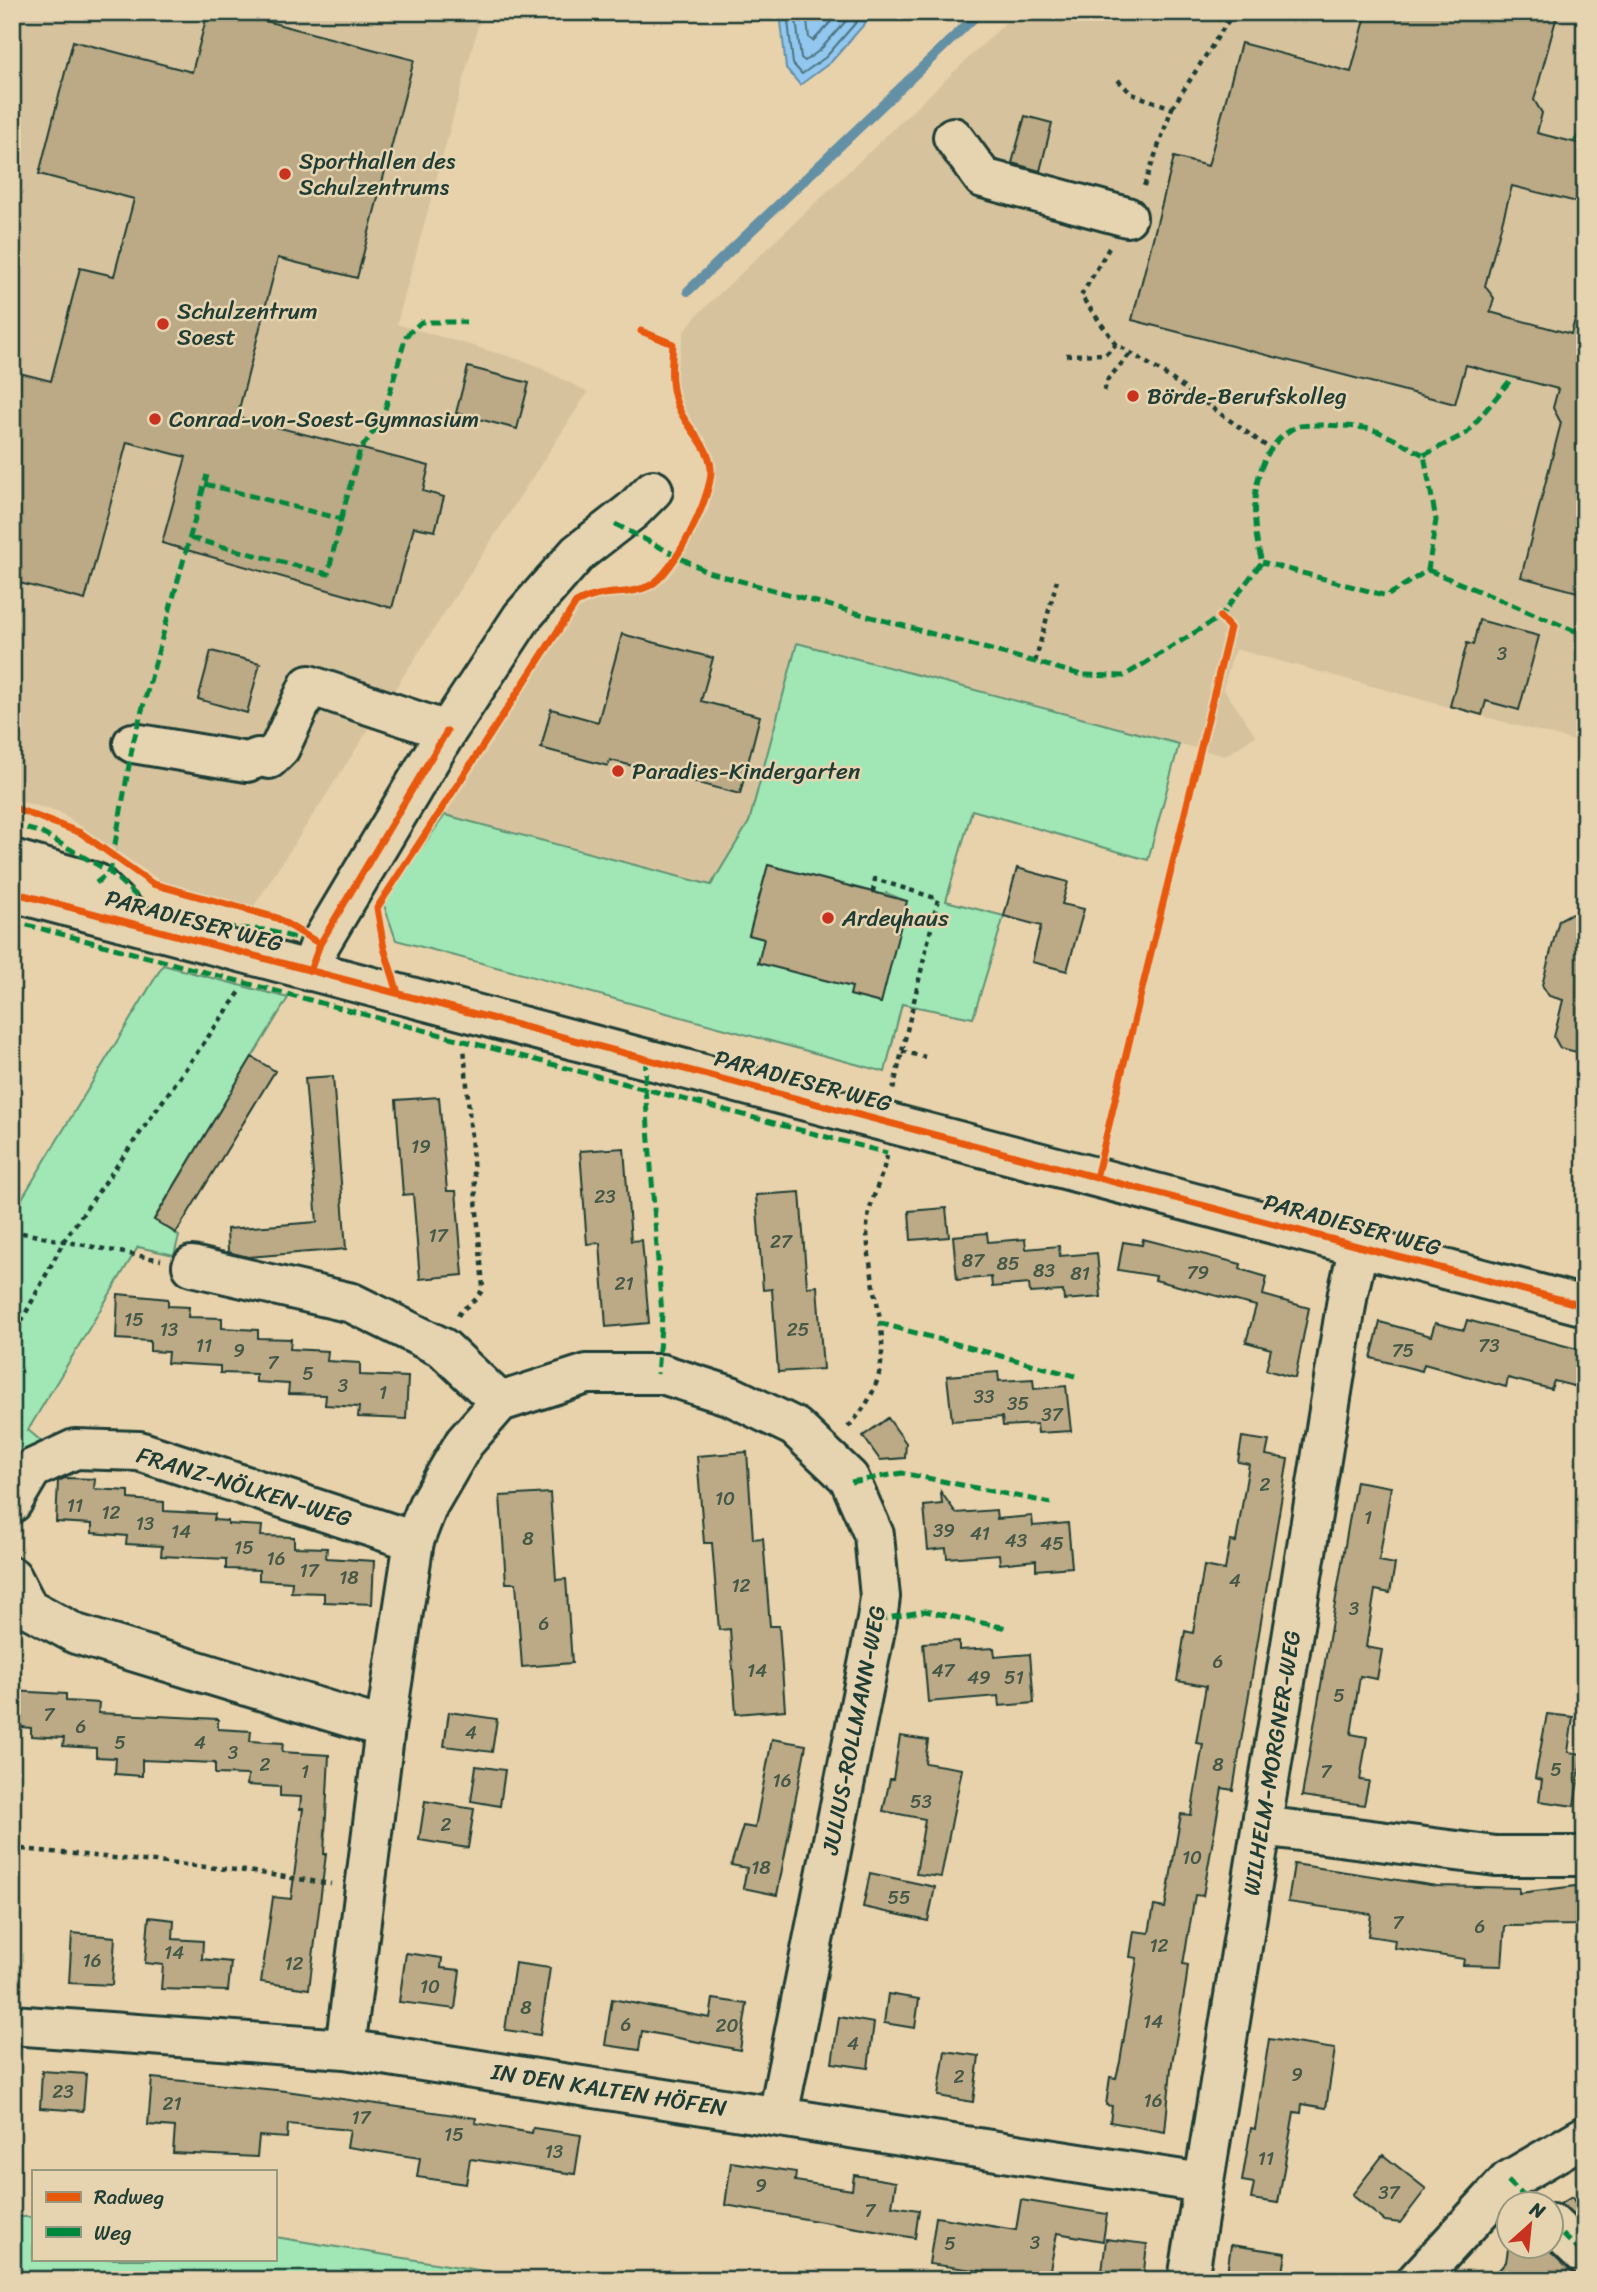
<svg xmlns="http://www.w3.org/2000/svg" width="1597" height="2292" font-family="Sriracha,sans-serif">
  <rect width="100%" height="100%" fill="#e8d2ab"/>
  <filter id="ink" filterUnits="userSpaceOnUse"><feTurbulence type="fractalNoise" baseFrequency=".0143" numOctaves="2"/><feDisplacementMap in="SourceGraphic" scale="14" xChannelSelector="R" yChannelSelector="G"/><feConvolveMatrix kernelMatrix="1 2 1 2 8 2 1 2 1" color-interpolation-filters="sRGB"/></filter>
  <g filter="url(#ink)">
    <!-- built -->
    <path fill="#d6c39e" d="M 12,12 L 482,12 L 397,324 L 528,362 L 588,392 L 254,906 L 162,882 L 59,812 L 12,799 Z
      M 1017,12 L 1585,12 L 1585,744 L 1235,649 L 1223,688 L 1256,736 L 1225,756 L 798,644 L 749,822 L 711,885 L 445,815 L 575,610 L 600,599 L 624,597 L 653,589 L 671,573 L 708,510 L 715,477 L 706,439 L 686,415 L 675,377 L 684,331 L 698,314 Z"/>
    <!-- green -->
    <path fill="#a0e7b5" stroke="#609274" stroke-width="2" fill-rule="evenodd" d="M 797,643 L 1179,744 L 1148,860 L 972,810 L 946,901 L 1004,916 L 973,1018 L 902,1004 L 885,1072 L 396,940 L 383,902 L 445,815 L 711,885 L 749,822 ZM 768,865 L 885,895 L 886,893 L 907,901 L 880,1003 L 850,995 L 852,987 L 759,963 L 764,939 L 749,935 Z
      M 163,965 L 288,998 L 154,1219 L 179,1236 L 174,1255 L 138,1247 L 28,1430 L 46,1445 L 12,1476 L 12,1215 Z
      M 12,2217 L 33,2217 L 33,2259 L 275,2259 L 275,2237 L 539,2280 L 12,2280 Z"/>
    <!-- water -->
    <path fill="#92c7f0" stroke="#6490a5" stroke-width="2" d="M 780,12 L 875,12 L 831,62 L 800,85 L 786,68 Z"/>
    <g fill="none" stroke-linecap="round" stroke-linejoin="round">
      <!-- shore -->
      <path stroke="#4d747f" stroke-width="2" d="M 787,12 L 793,64 L 802,74 L 826,57 L 865,12
        M 795,12 L 801,58 L 805,61 L 820,50 L 854,12
        M 806,12 L 809,38 L 813,41 L 840,12"/>
      <!-- stream -->
      <path stroke="#6490a5" stroke-width="10" d="M 688,291 L 980,12"/>
    </g>
    <!-- building -->
    <path fill="#bbaa85" stroke="#1f3d34" stroke-width="2" d="M 208,12 L 247,12 L 246,16 L 414,60 L 357,278 L 278,258 L 237,417 L 429,466 L 423,491 L 444,497 L 435,531 L 414,527 L 392,608 L 162,543 L 186,457 L 127,442 L 85,600 L 12,581 L 12,371 L 51,381 L 80,268 L 114,276 L 134,199 L 39,174 L 73,41 L 192,72 Z
      M 1367,12 L 1558,12 L 1534,100 L 1542,113 L 1537,133 L 1585,145 L 1585,204 L 1512,186 L 1485,286 L 1494,298 L 1490,312 L 1571,334 L 1575,319 L 1585,321 L 1585,594 L 1521,577 L 1561,423 L 1553,408 L 1558,389 L 1466,365 L 1455,404 L 1132,320 L 1174,157 L 1208,166 L 1241,43 L 1351,72 Z
      M 1025,116 L 1052,123 L 1040,171 L 1012,163 Z
      M 468,367 L 529,383 L 517,429 L 456,413 Z
      M 1479,620 L 1539,636 L 1519,710 L 1486,701 L 1482,715 L 1450,706 L 1467,643 L 1473,645 Z
      M 622,634 L 713,658 L 701,701 L 760,716 L 740,794 L 610,760 L 608,766 L 541,748 L 551,709 L 598,722 Z
      M 211,651 L 260,663 L 247,713 L 198,699 Z
      M 768,865 L 907,901 L 881,1003 L 850,995 L 852,987 L 758,963 L 764,939 L 749,935 Z
      M 1017,868 L 1068,882 L 1062,904 L 1084,909 L 1067,971 L 1032,962 L 1041,926 L 1004,916 Z
      M 1570,914 L 1585,917 L 1585,1054 L 1560,1048 L 1554,1037 L 1563,1000 L 1549,996 L 1542,985 L 1559,920 Z
      M 252,1057 L 275,1071 L 176,1233 L 154,1220 Z
      M 333,1076 L 346,1249 L 248,1257 L 228,1252 L 227,1229 L 317,1222 L 305,1078 Z
      M 439,1097 L 447,1191 L 456,1191 L 463,1275 L 420,1279 L 413,1194 L 403,1195 L 396,1100 Z
      M 624,1148 L 631,1241 L 642,1240 L 649,1323 L 606,1327 L 600,1243 L 587,1244 L 580,1151 Z
      M 800,1192 L 807,1287 L 817,1286 L 823,1369 L 778,1372 L 772,1289 L 763,1290 L 756,1195 Z
      M 946,1208 L 949,1237 L 911,1240 L 909,1211 Z
      M 987,1233 L 988,1242 L 1025,1239 L 1026,1249 L 1059,1246 L 1060,1256 L 1097,1253 L 1101,1297 L 1064,1300 L 1063,1291 L 1030,1293 L 1029,1284 L 992,1287 L 991,1277 L 957,1280 L 953,1236 Z
      M 1143,1239 L 1241,1264 L 1240,1269 L 1267,1277 L 1263,1295 L 1309,1308 L 1295,1378 L 1266,1370 L 1271,1349 L 1246,1342 L 1256,1306 L 1155,1280 L 1156,1276 L 1118,1270 L 1123,1242 L 1142,1245 Z
      M 118,1294 L 168,1299 L 168,1306 L 189,1307 L 188,1317 L 222,1318 L 222,1328 L 258,1330 L 258,1338 L 291,1339 L 290,1349 L 328,1351 L 327,1361 L 360,1363 L 360,1375 L 408,1377 L 406,1419 L 358,1417 L 359,1407 L 325,1405 L 326,1395 L 288,1394 L 289,1384 L 256,1382 L 256,1374 L 220,1373 L 220,1366 L 167,1363 L 168,1352 L 150,1351 L 150,1341 L 116,1339 Z
      M 1467,1320 L 1585,1351 L 1585,1389 L 1554,1381 L 1551,1389 L 1508,1378 L 1506,1387 L 1424,1364 L 1422,1371 L 1371,1358 L 1380,1322 L 1431,1336 L 1435,1323 L 1464,1330 Z
      M 998,1372 L 999,1381 L 1033,1379 L 1034,1389 L 1066,1386 L 1071,1431 L 1038,1433 L 1037,1424 L 1003,1426 L 1002,1417 L 952,1421 L 947,1376 Z
      M 888,1418 L 906,1443 L 905,1458 L 880,1460 L 863,1436 Z
      M 1242,1437 L 1269,1441 L 1266,1455 L 1288,1459 L 1233,1790 L 1222,1788 L 1203,1896 L 1195,1895 L 1183,1964 L 1188,1965 L 1186,1982 L 1171,2069 L 1165,2132 L 1110,2122 L 1112,2106 L 1106,2105 L 1110,2077 L 1116,2078 L 1120,2062 L 1137,1958 L 1130,1957 L 1134,1931 L 1149,1933 L 1154,1906 L 1165,1908 L 1181,1814 L 1191,1815 L 1203,1744 L 1196,1743 L 1206,1686 L 1177,1681 L 1185,1631 L 1193,1633 L 1204,1566 L 1225,1570 L 1230,1541 L 1236,1542 L 1249,1464 L 1238,1462 Z
      M 747,1452 L 753,1539 L 763,1538 L 770,1626 L 779,1626 L 785,1710 L 736,1714 L 730,1629 L 719,1630 L 712,1543 L 704,1543 L 697,1456 Z
      M 65,1478 L 95,1479 L 94,1489 L 129,1491 L 129,1499 L 164,1502 L 164,1511 L 215,1514 L 214,1520 L 228,1521 L 228,1524 L 262,1526 L 261,1536 L 294,1537 L 294,1547 L 327,1548 L 326,1558 L 374,1561 L 372,1604 L 324,1602 L 324,1593 L 291,1592 L 292,1582 L 259,1580 L 259,1570 L 226,1569 L 226,1559 L 161,1556 L 162,1546 L 126,1544 L 127,1536 L 92,1533 L 92,1524 L 56,1522 L 58,1481 Z
      M 1356,1481 L 1391,1487 L 1379,1561 L 1395,1564 L 1390,1593 L 1375,1590 L 1366,1647 L 1382,1650 L 1377,1679 L 1360,1676 L 1351,1734 L 1367,1737 L 1360,1780 L 1369,1781 L 1364,1805 L 1302,1796 Z
      M 941,1492 L 956,1513 L 996,1510 L 997,1519 L 1032,1516 L 1033,1526 L 1068,1523 L 1072,1567 L 1036,1570 L 1036,1560 L 1000,1564 L 999,1554 L 947,1558 L 946,1548 L 928,1550 L 924,1506 L 942,1504 Z
      M 550,1493 L 556,1580 L 566,1579 L 572,1663 L 522,1667 L 516,1583 L 506,1583 L 500,1496 Z
      M 959,1641 L 959,1650 L 994,1648 L 995,1657 L 1030,1654 L 1034,1703 L 999,1706 L 998,1696 L 928,1702 L 923,1643 Z
      M 12,1691 L 66,1694 L 66,1701 L 99,1703 L 98,1713 L 218,1719 L 218,1729 L 251,1731 L 250,1741 L 283,1743 L 282,1752 L 329,1755 L 324,1854 L 326,1854 L 309,1989 L 261,1982 L 273,1897 L 291,1899 L 303,1809 L 300,1809 L 301,1797 L 280,1796 L 280,1787 L 247,1785 L 248,1775 L 215,1774 L 215,1763 L 142,1760 L 142,1776 L 115,1774 L 116,1758 L 96,1757 L 96,1748 L 63,1746 L 64,1738 L 31,1736 L 31,1728 L 12,1726 Z
      M 449,1712 L 497,1719 L 492,1752 L 444,1746 Z
      M 1547,1714 L 1573,1717 L 1568,1752 L 1582,1754 L 1574,1806 L 1539,1801 L 1542,1780 L 1535,1778 Z
      M 900,1736 L 928,1740 L 925,1763 L 962,1769 L 941,1877 L 916,1874 L 925,1819 L 883,1811 L 890,1779 L 893,1779 Z
      M 772,1739 L 806,1745 L 777,1895 L 743,1888 L 747,1868 L 731,1865 L 743,1826 L 755,1828 Z
      M 476,1766 L 505,1770 L 500,1806 L 471,1801 Z
      M 425,1801 L 474,1809 L 468,1848 L 419,1840 Z
      M 1294,1864 L 1437,1886 L 1519,1888 L 1519,1893 L 1585,1885 L 1585,1925 L 1505,1926 L 1502,1966 L 1463,1965 L 1464,1959 L 1394,1948 L 1395,1940 L 1368,1936 L 1371,1914 L 1288,1902 Z
      M 870,1873 L 935,1887 L 928,1921 L 863,1907 Z
      M 149,1917 L 174,1920 L 173,1939 L 203,1941 L 202,1959 L 231,1962 L 228,1991 L 161,1989 L 163,1965 L 145,1963 Z
      M 72,1933 L 115,1937 L 112,1985 L 69,1983 Z
      M 406,1953 L 442,1958 L 441,1968 L 460,1970 L 455,2009 L 399,2002 Z
      M 515,1963 L 550,1968 L 540,2035 L 505,2030 Z
      M 888,1994 L 919,1999 L 915,2028 L 884,2023 Z
      M 612,1999 L 710,2018 L 713,1999 L 747,2004 L 740,2050 L 642,2031 L 639,2050 L 605,2045 Z
      M 839,2017 L 874,2023 L 868,2068 L 832,2063 Z
      M 1269,2039 L 1335,2049 L 1326,2108 L 1302,2104 L 1301,2113 L 1294,2112 L 1278,2203 L 1251,2199 L 1254,2183 L 1242,2181 L 1251,2128 L 1255,2129 Z
      M 945,2051 L 979,2056 L 973,2102 L 938,2096 Z
      M 42,2071 L 86,2074 L 83,2111 L 40,2108 Z
      M 152,2078 L 286,2091 L 476,2118 L 475,2123 L 532,2133 L 533,2128 L 581,2135 L 575,2174 L 470,2159 L 466,2184 L 417,2177 L 420,2158 L 347,2147 L 350,2130 L 288,2124 L 287,2138 L 259,2136 L 257,2157 L 173,2153 L 175,2127 L 148,2125 Z
      M 1383,2155 L 1426,2189 L 1400,2223 L 1385,2221 L 1352,2195 Z
      M 731,2162 L 796,2172 L 795,2181 L 852,2190 L 854,2175 L 896,2182 L 892,2206 L 919,2210 L 915,2238 L 725,2205 Z
      M 1572,2197 L 1576,2204 L 1585,2198 L 1585,2225 L 1560,2204 Z
      M 1021,2200 L 1107,2214 L 1103,2241 L 1057,2233 L 1048,2280 L 929,2264 L 936,2217 L 1016,2230 Z
      M 1106,2239 L 1147,2244 L 1143,2280 L 1101,2280 Z
      M 1509,2243 L 1509,2246 L 1544,2246 L 1576,2275 L 1572,2280 L 1490,2280 L 1506,2262 Z
      M 1231,2245 L 1286,2253 L 1282,2280 L 1226,2280 Z"/>
    <g fill="none" stroke-linecap="round" stroke-linejoin="round">
      <!-- minor casing -->
      <g stroke="#1f3d34" stroke-width="44">
        <path id="minor" d="M 953,137 L 983,178 L 1127,217
          M 133,743 L 247,762 L 258,758
          M 269,759 L 280,748 L 309,685 L 447,731
          M 12,859 L 96,883 L 137,924
          M 12,892 L 1585,1306
          M 310,971 L 320,944 L 447,731 L 522,617 L 578,553 L 632,511 L 653,490
          M 192,1266 L 352,1303 L 443,1348 L 500,1402
          M 12,1503 L 32,1469 L 75,1449 L 139,1451 L 414,1541
          M 12,1577 L 28,1608 L 76,1634 L 385,1728
          M 1262,1826 L 1496,1856 L 1585,1856
          M 12,2025 L 345,2049 L 1202,2183
          M 345,2049 L 385,1728 L 414,1541 L 428,1505 L 464,1443 L 500,1402 L 587,1374 L 662,1374 L 731,1396 L 795,1427 L 849,1478 L 874,1535 L 880,1597 L 877,1620 L 778,2116
          M 1552,2224 L 1585,2256
          M 1188,2280 L 1348,1293 L 1359,1246
          M 1417,2280 L 1508,2181 L 1585,2136"/>
      </g>
      <!-- path -->
      <path stroke="#1f3d34" stroke-width="4.5" stroke-dasharray="5 5" stroke-linecap="butt" d="M 1186,12 L 1228,21
        M 1118,80 L 1132,94 L 1172,108 L 1143,189
        M 1172,108 L 1228,21 L 1263,12
        M 1109,248 L 1081,296 L 1116,344
        M 1066,355 L 1106,354 L 1116,344 L 1160,371 L 1269,448
        M 1104,391 L 1108,379 L 1130,354
        M 1035,662 L 1057,580
        M 873,892 L 875,879 L 938,899 L 893,1090
        M 902,1051 L 925,1057
        M 12,1231 L 161,1260
        M 458,1316 C 464,1304 474,1307 483,1288 L 464,1047
        M 12,1339 L 65,1239 L 242,989
        M 848,1427 C 910,1362 869,1307 867,1229 C 867,1206 882,1179 887,1156
        M 12,1848 L 247,1871 L 331,1884"/>
      <!-- minor -->
      <use href="#minor" stroke="#e6d4b1" stroke-width="38"/>
      <!-- quiet -->
      <path stroke="#00873e" stroke-width="5" stroke-dasharray="10 5" stroke-linecap="butt" d="M 1575,142 L 1585,126
        M 1424,455 L 1467,433 L 1513,377
        M 341,519 L 360,450 L 382,420 L 406,336 L 421,322 L 466,322
        M 615,524 L 708,572 L 1082,675 L 1124,676 L 1220,617 L 1262,562 C 1249,519 1249,450 1296,427 C 1304,423 1354,426 1365,428 C 1385,432 1406,446 1424,455 L 1436,520 L 1428,570 L 1387,596 L 1262,562
        M 190,538 L 328,574 L 341,519 L 205,484
        M 1428,570 L 1585,635
        M 12,825 L 40,832 L 110,872 L 145,904 L 234,928 L 265,930 L 300,939
        M 96,883 L 110,872 L 133,743 L 207,475
        M 12,921 L 887,1153
        M 646,1058 L 645,1087 L 662,1315 L 657,1374
        M 879,1323 L 1075,1376
        M 851,1482 L 902,1473 L 1051,1503
        M 877,1620 L 925,1611 L 1007,1628
        M 1508,2181 L 1532,2204
        M 1552,2224 L 1585,2256"/>
      <!-- cycleway casing -->
      <g stroke="#e6d4b1" stroke-width="11">
        <path id="cycleway" d="M 12,807 L 81,833 L 153,884 L 277,918 L 320,944
          M 12,892 L 1585,1306
          M 310,971 L 320,944 L 447,731
          M 398,993 L 384,948 L 377,908 L 576,603 C 603,588 626,597 649,586 C 674,574 712,497 711,469 C 710,447 690,431 681,413 C 669,391 671,367 673,344 L 641,331
          M 1096,1178 L 1230,628 L 1220,617"/>
      </g>
      <!-- cycleway -->
      <use href="#cycleway" stroke="#e8590c" stroke-width="7"/>
    </g>
  </g>
  <!-- markers -->
  <g fill="#c8321e" stroke="#e6d4b1" stroke-width="2.5">
    <circle cx="285" cy="174" r="7"/>
    <circle cx="163" cy="324" r="7"/>
    <circle cx="1133" cy="396" r="7"/>
    <circle cx="155" cy="419" r="7"/>
    <circle cx="618" cy="771" r="7"/>
    <circle cx="828" cy="918" r="7"/>
  </g>
  <g text-anchor="middle" dominant-baseline="central" stroke-width="5" stroke-linejoin="round" paint-order="stroke">
    <!-- number labels -->
    <g font-size="19" fill="#465848">
      <text x="1502" y="653">3</text>
      <text x="421" y="1146">19</text>
      <text x="605" y="1196">23</text>
      <text x="438" y="1235">17</text>
      <text x="781" y="1241">27</text>
      <text x="973" y="1260">87</text>
      <text x="1008" y="1263">85</text>
      <text x="1044" y="1270">83</text>
      <text x="1198" y="1272">79</text>
      <text x="1080" y="1273">81</text>
      <text x="624" y="1283">21</text>
      <text x="134" y="1319">15</text>
      <text x="169" y="1329">13</text>
      <text x="798" y="1329">25</text>
      <text x="204" y="1345">11</text>
      <text x="1489" y="1345">73</text>
      <text x="239" y="1350">9</text>
      <text x="1403" y="1350">75</text>
      <text x="273" y="1362">7</text>
      <text x="308" y="1373">5</text>
      <text x="343" y="1385">3</text>
      <text x="383" y="1392">1</text>
      <text x="984" y="1396">33</text>
      <text x="1018" y="1403">35</text>
      <text x="1052" y="1414">37</text>
      <text x="1265" y="1484">2</text>
      <text x="725" y="1498">10</text>
      <text x="75" y="1505">11</text>
      <text x="111" y="1512">12</text>
      <text x="1368" y="1517">1</text>
      <text x="145" y="1523">13</text>
      <text x="944" y="1530">39</text>
      <text x="181" y="1531">14</text>
      <text x="980" y="1533">41</text>
      <text x="528" y="1538">8</text>
      <text x="1016" y="1540">43</text>
      <text x="1052" y="1543">45</text>
      <text x="244" y="1547">15</text>
      <text x="276" y="1558">16</text>
      <text x="309" y="1570">17</text>
      <text x="349" y="1577">18</text>
      <text x="1235" y="1580">4</text>
      <text x="741" y="1585">12</text>
      <text x="1354" y="1608">3</text>
      <text x="544" y="1623">6</text>
      <text x="1218" y="1661">6</text>
      <text x="757" y="1670">14</text>
      <text x="943" y="1670">47</text>
      <text x="979" y="1677">49</text>
      <text x="1014" y="1677">51</text>
      <text x="1339" y="1695">5</text>
      <text x="49" y="1714">7</text>
      <text x="81" y="1726">6</text>
      <text x="471" y="1732">4</text>
      <text x="120" y="1742">5</text>
      <text x="200" y="1742">4</text>
      <text x="233" y="1752">3</text>
      <text x="265" y="1764">2</text>
      <text x="1218" y="1764">8</text>
      <text x="1556" y="1769">5</text>
      <text x="305" y="1771">1</text>
      <text x="1326" y="1771">7</text>
      <text x="782" y="1780">16</text>
      <text x="921" y="1801">53</text>
      <text x="446" y="1824">2</text>
      <text x="1192" y="1857">10</text>
      <text x="761" y="1867">18</text>
      <text x="899" y="1897">55</text>
      <text x="1398" y="1922">7</text>
      <text x="1480" y="1926">6</text>
      <text x="1159" y="1945">12</text>
      <text x="174" y="1952">14</text>
      <text x="92" y="1960">16</text>
      <text x="294" y="1963">12</text>
      <text x="430" y="1986">10</text>
      <text x="526" y="2007">8</text>
      <text x="1153" y="2021">14</text>
      <text x="626" y="2024">6</text>
      <text x="727" y="2025">20</text>
      <text x="853" y="2043">4</text>
      <text x="1297" y="2074">9</text>
      <text x="959" y="2076">2</text>
      <text x="63" y="2091">23</text>
      <text x="1153" y="2100">16</text>
      <text x="172" y="2103">21</text>
      <text x="361" y="2117">17</text>
      <text x="454" y="2134">15</text>
      <text x="554" y="2151">13</text>
      <text x="1266" y="2158">11</text>
      <text x="761" y="2185">9</text>
      <text x="1389" y="2192">37</text>
      <text x="870" y="2210">7</text>
      <text x="1035" y="2242">3</text>
      <text x="950" y="2243">5</text>
    </g>
    <!-- poi labels -->
    <g font-size="23" fill="#1f3d34" stroke="#e6d4b1" text-anchor="start">
      <text x="299" y="161">Sporthallen des<tspan x="299" dy="26">Schulzentrums</tspan></text>
      <text x="177" y="311">Schulzentrum<tspan x="177" dy="26">Soest</tspan></text>
      <text x="1147" y="396">Börde-Berufskolleg</text>
      <text x="169" y="419">Conrad-von-Soest-Gymnasium</text>
      <text x="632" y="771">Paradies-Kindergarten</text>
      <text x="842" y="918">Ardeyhaus</text>
    </g>
    <!-- street labels -->
    <g font-size="23" fill="#1f3d34" stroke="#e6d4b1">
      <text transform="translate(194 921) rotate(15)">PARADIESER WEG</text>
      <text transform="translate(803 1081) rotate(15)">PARADIESER WEG</text>
      <text transform="translate(1352 1225) rotate(15)">PARADIESER WEG</text>
      <text transform="translate(244 1487) rotate(17)">FRANZ-NÖLKEN-WEG</text>
      <text transform="translate(854 1730) rotate(-79)">JULIUS-ROLLMANN-WEG</text>
      <text transform="translate(1272 1763) rotate(-81)">WILHELM-MORGNER-WEG</text>
      <text transform="translate(609 2090) rotate(9)">IN DEN KALTEN HÖFEN</text>
    </g>
  </g>
  <!-- margin -->
  <rect width="1597" height="2292" fill="none" stroke="#e6d4b1" stroke-width="42"/>
  <rect x="21" y="21" width="1555" height="2250" fill="none" stroke="#1f3d34" stroke-width="2.5" filter="url(#ink)"/>
  <!-- legend -->
  <rect x="32" y="2170" width="245" height="91" fill="#e6d4b1" stroke="#96987f" stroke-width="2"/>
  <rect x="46" y="2192" width="35" height="10" fill="#e8590c" stroke="#96987f" stroke-width="2"/>
  <text x="94" y="2204" font-size="21" fill="#1f3d34">Radweg</text>
  <rect x="46" y="2227" width="35" height="10" fill="#00873e" stroke="#96987f" stroke-width="2"/>
  <text x="94" y="2240" font-size="21" fill="#1f3d34">Weg</text>
  <!-- north arrow -->
  <g transform="translate(1530 2225) rotate(27)"><circle r="33" fill="#e6d4b1" stroke="#96987f" stroke-width="2"/>
  <path d="M0-5L12 26L0 18L-12 26Z" fill="#c8321e"/>
  <text y="-10" font-size="19" font-weight="bold" text-anchor="middle" fill="#1f3d34">N</text>
  </g>
</svg>
